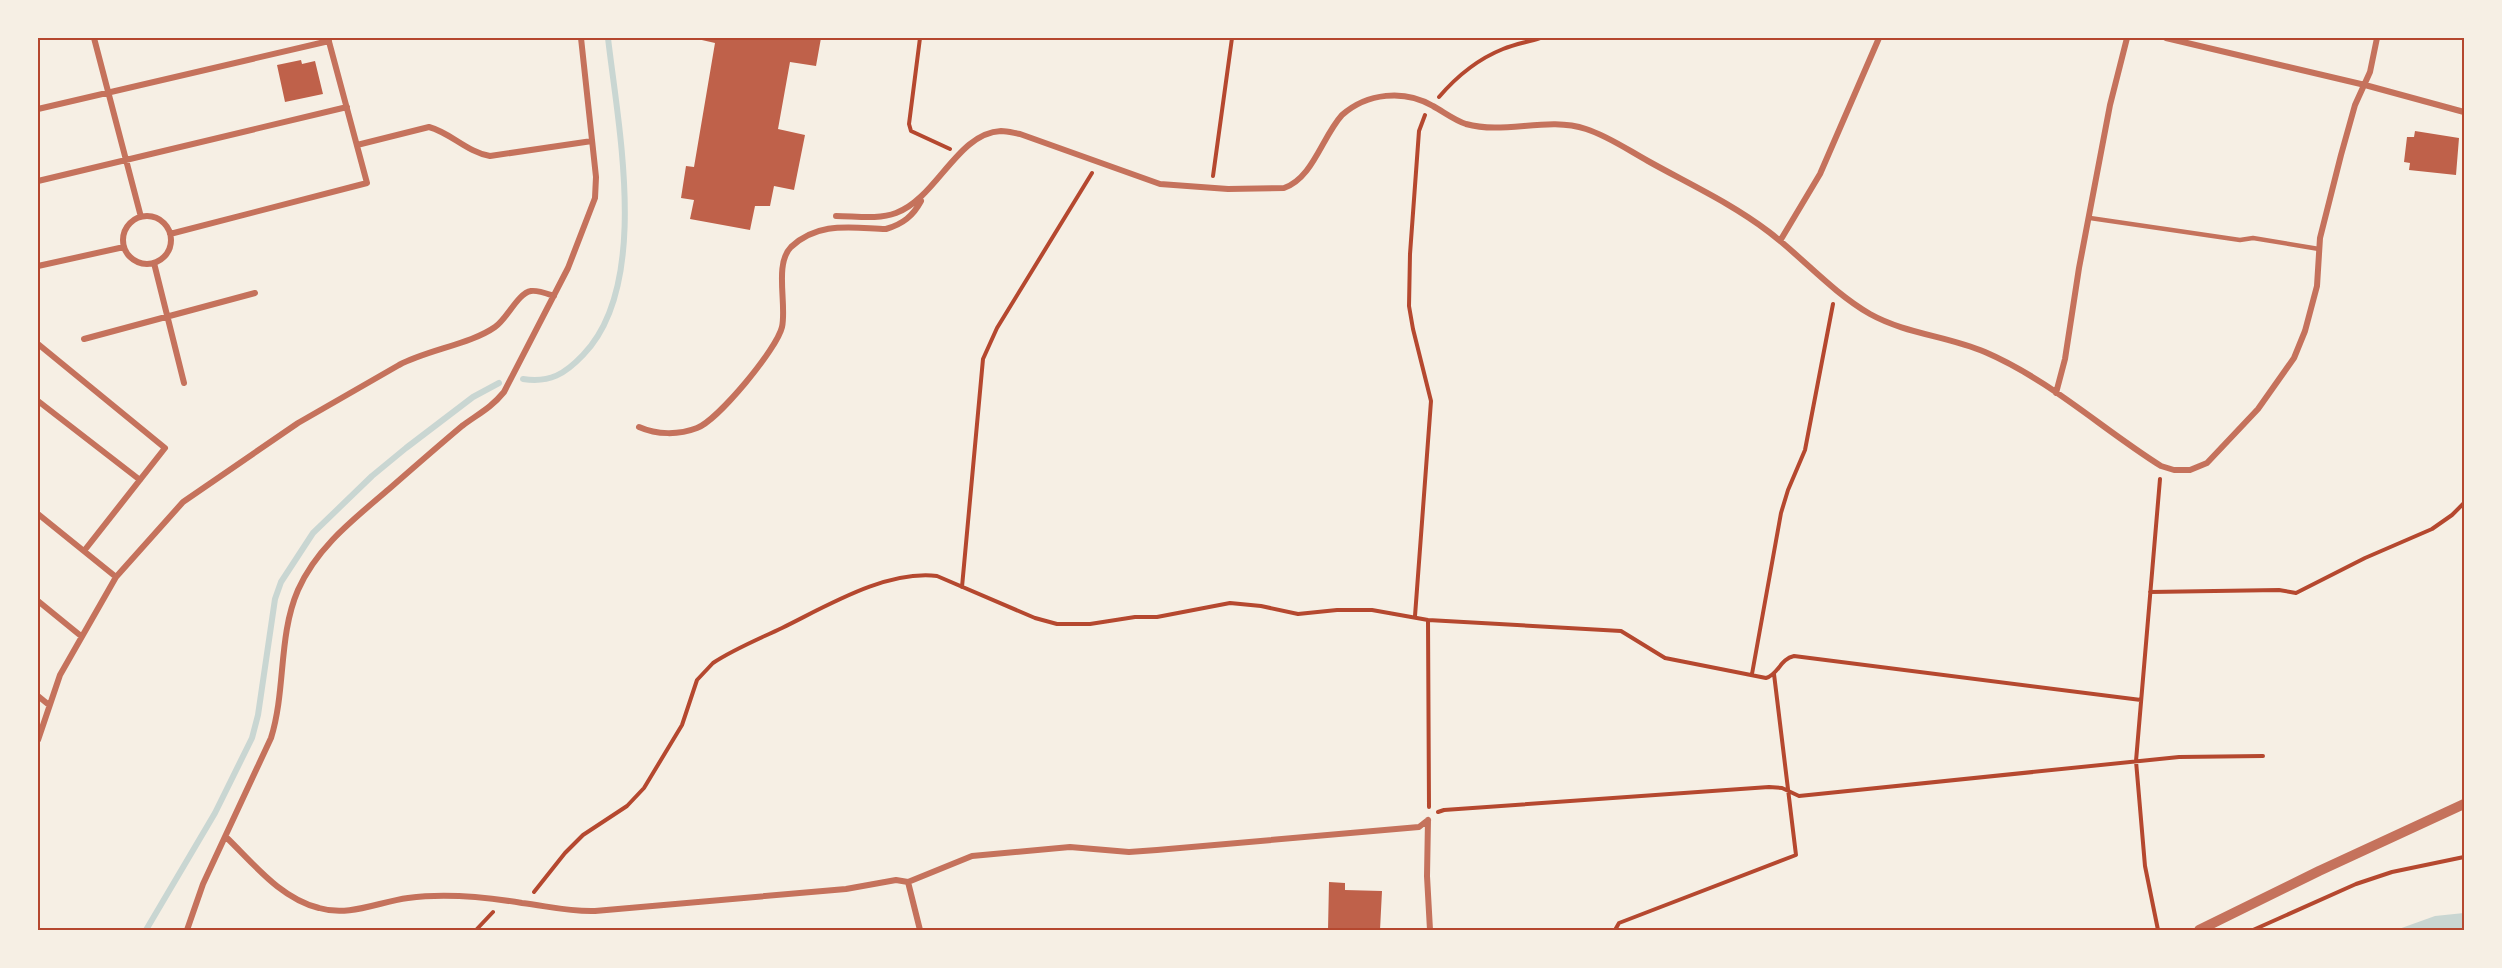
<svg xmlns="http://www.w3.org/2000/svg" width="2502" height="968" font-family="'Noto Sans',sans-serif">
  <rect width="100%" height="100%" fill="#f6efe4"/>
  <!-- water -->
  <path fill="#c9d6d2" d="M 2464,913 L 2464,930 L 2396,930 L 2435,916 Z"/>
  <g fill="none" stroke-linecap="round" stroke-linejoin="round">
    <!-- stream -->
    <path stroke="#c9d6d2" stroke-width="6" d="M 523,379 C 550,383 565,374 583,355 C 651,285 618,126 608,38
      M 146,930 L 215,813 L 252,738 L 258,715 L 275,599 L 281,582 L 313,533 L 372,476 L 406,448 L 473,397 L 499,383"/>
  </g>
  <!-- building -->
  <path fill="#bf614a" d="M 693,38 L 821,38 L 816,66 L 790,62 L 778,129 L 805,135 L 794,190 L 774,186 L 770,206 L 755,206 L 750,230 L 690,219 L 694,200 L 681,198 L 686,166 L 694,167 L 715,43 Z
    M 301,60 L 302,64 L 315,61 L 323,94 L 285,102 L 277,65 Z
    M 2415,131 L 2459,138 L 2456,175 L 2409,170 L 2410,163 L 2404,162 L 2407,137 L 2414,137 Z
    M 1329,882 L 1345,883 L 1345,890 L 1382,891 L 1380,930 L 1328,930 Z"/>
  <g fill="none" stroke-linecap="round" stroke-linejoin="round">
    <!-- path -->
    <path stroke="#b5482f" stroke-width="4" d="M 920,38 L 909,124 L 911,131 L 950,149
      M 1439,97 C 1457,76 1478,59 1503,49 C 1515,44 1528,42 1540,38
      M 1213,176 L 1232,38
      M 962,587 L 983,359 L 997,328 L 1092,173
      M 2150,592 L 2279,590 L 2296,593 L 2365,558 L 2432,529 L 2452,515 L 2464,503
      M 1415,616 L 1431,401 L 1413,329 L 1409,306 L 1410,254 L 1419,131 L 1425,115
      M 1428,620 L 1429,807
      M 1752,674 L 1781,513 L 1788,490 L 1805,450 L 1833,304
      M 1438,812 L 1444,810 L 1769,787 L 1782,788 L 1799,796 L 2179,757 L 2263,756
      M 534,892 L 565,853 L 583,835 L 627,806 L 644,788 L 682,725 L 697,680 L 713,663 C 734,649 759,639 782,628 C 827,606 886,570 937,576 L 1035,618 L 1057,624 L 1090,624 L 1135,617 L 1157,617 L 1230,603 L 1261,606 L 1298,614 L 1337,610 L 1372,610 L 1428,620 L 1621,631 L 1665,658 L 1766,678 C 1778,675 1780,659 1794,656 L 2141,700
      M 476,930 L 493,912
      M 1615,930 L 1619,923 L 1796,855 L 1774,674
      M 2158,930 L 2145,866 L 2136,761 L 2160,479
      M 2253,930 L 2356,884 L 2392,872 L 2464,857"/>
    <!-- service -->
    <path stroke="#c5725c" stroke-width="4.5" d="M 2090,218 L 2240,240 L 2253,238 L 2319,249"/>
    <!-- minor -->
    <path stroke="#c5725c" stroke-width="6" d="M 94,38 L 141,217
      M 2166,38 L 2365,85 L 2464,112
      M 38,109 L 329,41
      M 357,145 L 429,127 C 451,133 467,152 490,156 L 592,141
      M 38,181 L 347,107
      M 836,216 C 855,216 878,220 896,213 C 937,198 957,133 1001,131 C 1007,131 1014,133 1020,134 L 1160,184 L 1228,189 L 1284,188 C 1313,178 1322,137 1342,115 C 1367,93 1404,89 1433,106 C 1444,112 1454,120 1466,124 C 1505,135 1547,116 1586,129 C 1608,136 1628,150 1648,161 C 1689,184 1731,203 1769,232 C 1803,258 1832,292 1870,314 C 1906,334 1948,336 1985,352 C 2050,380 2102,429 2161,466 L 2174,470 L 2190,470 L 2207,463 L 2258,409 L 2294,358 L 2305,331 L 2317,286 L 2320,238 L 2341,155 L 2355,105 L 2370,72 L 2377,38
      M123 240a24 24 0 1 1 48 0a24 24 0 1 1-48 0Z
      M 170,234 L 367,183 L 328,38
      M 1780,241 L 1820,174 L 1879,38
      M 154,263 L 184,383
      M 38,266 L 124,247
      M 84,339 L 255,293
      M 38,344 L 165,448 L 84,551
      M 2056,393 L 2065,359 L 2079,268 L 2110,105 L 2127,38
      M 38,401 L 140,480
      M 639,427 C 657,435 679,435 697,428 C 718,420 777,349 782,327 C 787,305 774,264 791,247 C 819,221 851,228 886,229 C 903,224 913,216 921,201
      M 38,514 L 116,577
      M 38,601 L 81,636
      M 38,696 L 49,705
      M 38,740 L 60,675 L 116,577 L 183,502 L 298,423 L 399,365 C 427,350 471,344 495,327 C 507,319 518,293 531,291 C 538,290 548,294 554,296
      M 1428,820 L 1427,876 L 1430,930
      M 226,837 C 254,864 280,898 319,908 C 349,917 378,902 408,898 C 444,893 486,897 522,903 C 547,906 570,912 595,911 L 846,889 L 896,880 L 908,882
      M 187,930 L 203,884 L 271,738 C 286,690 278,636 298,590 C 317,547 354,519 389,489 C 413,468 437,447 462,426 C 478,414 491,408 504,392 L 568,268 L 595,198 L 596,177 L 581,38
      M 920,930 L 908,882 L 972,856 L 1070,847 L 1129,852 L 1157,850 L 1419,827 L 1428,820"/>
    <!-- tertiary -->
    <path stroke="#c5725c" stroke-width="10" d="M 2199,930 L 2319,871 L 2464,804"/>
  </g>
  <!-- border -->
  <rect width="2502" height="968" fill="none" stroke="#f6efe4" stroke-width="78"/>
  <rect x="39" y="39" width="2424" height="890" fill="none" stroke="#b5482f" stroke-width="2"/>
</svg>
